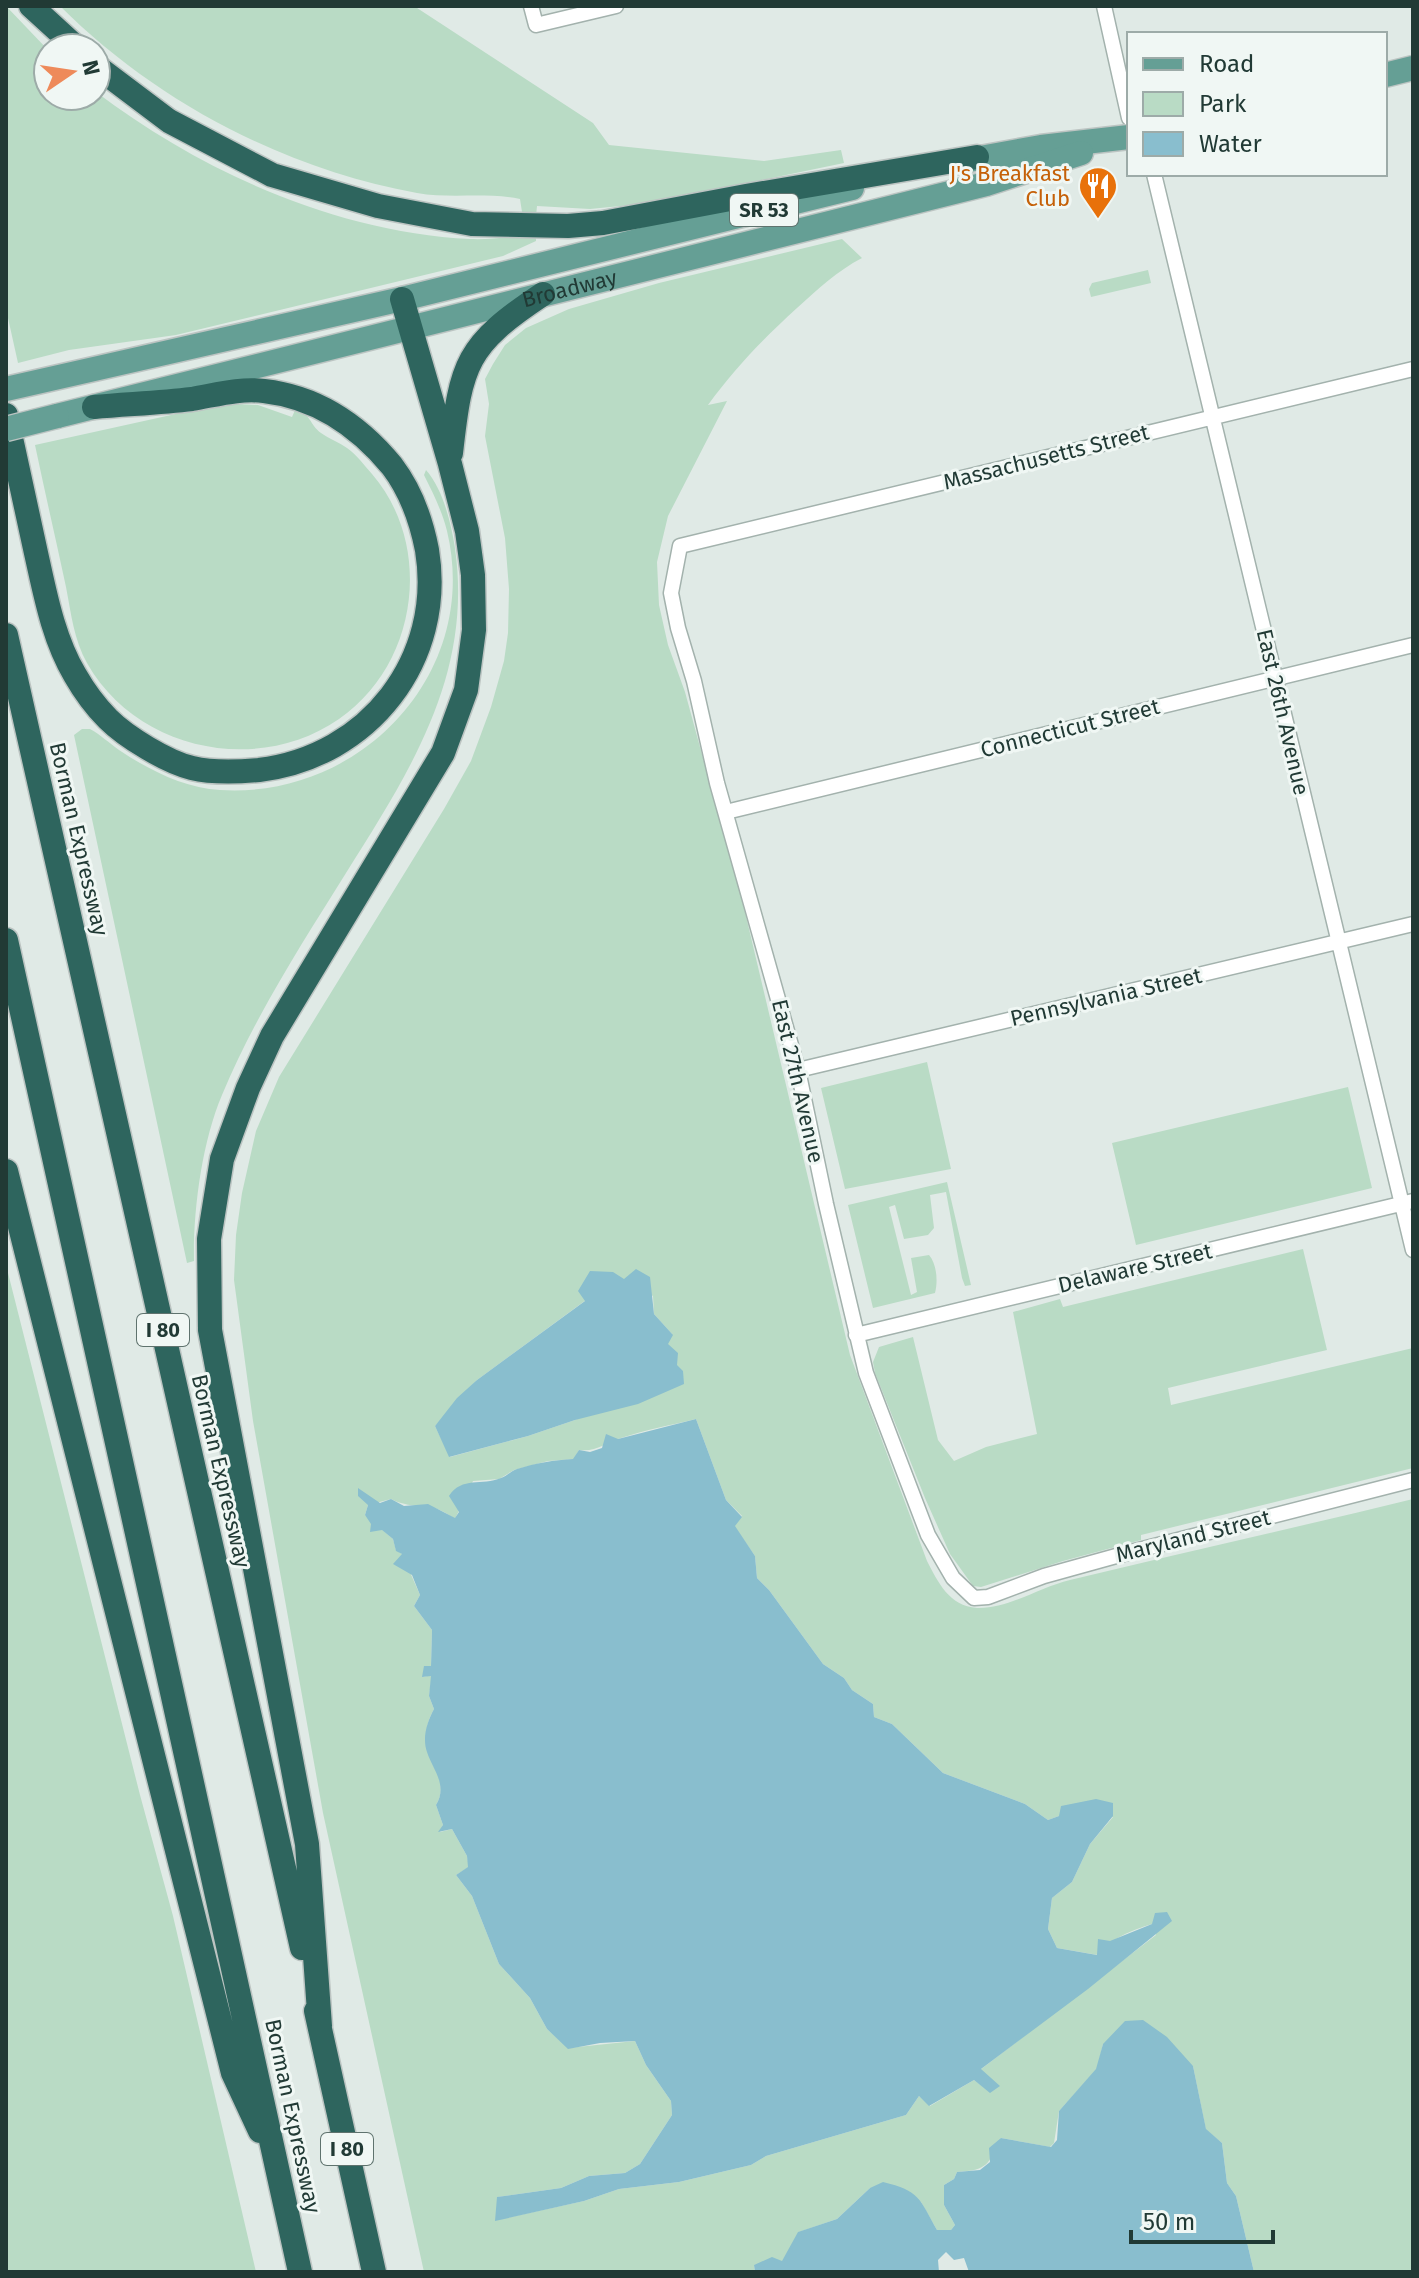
<svg xmlns="http://www.w3.org/2000/svg" width="1419" height="2278" font-family="'Fira Sans',sans-serif">
  <rect width="100%" height="100%" fill="#e0eae6"/>
  <!-- green -->
  <path fill="#b9dbc5" fill-rule="evenodd" d="M 6,6 L 48,50 L 48,96 L 96,96 L 96,92 C 202,172 335,232 470,239 C 492,240 514,236 536,235 L 536,241 L 503,256 L 176,335 L 69,350 L 18,363 L 6,309 Z
    M 60,6 L 414,6 L 593,123 L 609,145 L 764,161 L 841,150 L 844,163 L 651,203 L 590,209 L 537,206 L 536,216 L 529,216 L 522,212 L 520,199 C 486,192 450,199 417,193 C 284,169 155,101 60,6 Z
    M 842,239 L 862,258 C 837,271 818,289 797,308 C 764,338 735,368 708,405 L 727,401 L 668,516 L 657,562 L 659,605 L 668,645 L 685,692 L 745,912 L 850,1355 L 927,1561 C 938,1582 949,1606 977,1608 C 1008,1609 1040,1587 1070,1580 C 1184,1552 1299,1527 1413,1499 L 1413,2272 L 1254,2272 L 1236,2196 L 1227,2183 L 1222,2143 L 1206,2130 L 1193,2066 L 1103,2044 L 1097,2069 L 1059,2111 L 1054,2143 L 1050,2147 L 1001,2138 C 988,2165 988,2170 957,2172 L 954,2179 L 944,2185 L 944,2205 L 955,2225 L 951,2230 L 937,2230 L 921,2202 L 870,2188 L 837,2219 L 799,2232 L 782,2262 L 754,2265 L 755,2272 L 424,2272 L 323,1813 L 253,1421 L 234,1280 L 236,1235 L 242,1193 L 256,1131 L 279,1077 L 444,809 L 471,761 L 491,707 L 504,661 L 508,633 L 509,589 L 505,538 L 485,436 L 489,404 L 485,379 L 493,364 L 505,345 L 526,328 L 569,309 L 659,283 ZM 624,1279 L 653,1296 L 654,1314 L 672,1334 L 667,1344 L 677,1365 L 575,1420 L 528,1436 L 450,1457 L 435,1426 L 477,1380 L 586,1300 ZM 696,1419 L 726,1500 L 742,1516 L 734,1526 L 755,1556 L 757,1578 L 769,1590 L 823,1664 L 844,1678 L 852,1690 L 873,1704 L 874,1717 L 892,1724 L 943,1773 L 1025,1804 L 1048,1820 L 1059,1816 L 1113,1817 L 1090,1844 L 1072,1882 L 1052,1898 L 1048,1929 L 1057,1948 L 1098,1955 C 1113,1937 1130,1931 1152,1924 L 1156,1935 L 980,2070 L 999,2086 L 990,2092 L 974,2080 L 930,2106 L 919,2096 L 906,2115 L 766,2156 L 751,2165 L 679,2182 L 619,2189 L 584,2201 L 496,2220 L 498,2197 L 561,2188 L 589,2176 L 625,2173 L 640,2164 L 672,2115 L 671,2101 L 646,2065 L 635,2041 L 568,2048 L 547,2029 L 530,1998 L 499,1964 L 472,1896 L 456,1875 L 469,1867 L 467,1856 L 452,1829 L 440,1832 L 443,1825 L 436,1805 C 455,1773 409,1753 434,1709 L 429,1696 L 432,1675 L 423,1677 L 431,1666 L 432,1630 L 414,1606 L 420,1595 L 402,1554 L 396,1550 L 393,1539 L 365,1515 L 368,1505 L 391,1499 C 417,1512 427,1498 455,1519 L 473,1481 L 499,1479 L 514,1470 L 548,1461 L 574,1459 L 579,1450 C 597,1452 605,1443 621,1438 C 645,1430 671,1425 696,1419 Z
    M 1148,270 L 1151,283 L 1091,297 L 1089,289 L 1092,283 Z
    M 236,404 L 258,405 L 292,417 L 296,408 C 310,413 310,425 321,433 C 329,439 339,442 347,448 C 357,455 364,465 372,474 C 434,546 418,665 339,719 C 257,776 136,750 87,663 C 74,640 71,613 66,587 C 56,540 45,493 35,445 L 212,406 Z
    M 426,470 C 443,489 451,523 455,548 C 473,675 410,771 346,873 C 301,945 255,1016 222,1095 C 202,1142 193,1210 194,1261 L 187,1263 L 74,735 L 82,729 L 90,729 C 101,735 109,743 119,750 C 149,770 184,788 220,790 C 361,799 481,673 447,531 C 442,511 433,493 424,475 Z
    M 927,1062 L 951,1169 L 845,1189 L 821,1088 Z
    M 1348,1087 L 1372,1188 L 1136,1245 L 1112,1143 Z
    M 947,1182 L 971,1285 L 965,1286 L 962,1278 L 946,1192 L 930,1195 L 934,1228 L 928,1235 L 904,1239 L 895,1205 L 889,1207 L 911,1295 L 917,1292 L 911,1258 L 929,1255 C 937,1264 938,1282 935,1293 L 873,1308 L 848,1205 Z
    M 1303,1249 L 1327,1350 L 1168,1388 L 1171,1405 L 1413,1348 L 1413,1468 L 1141,1535 L 1141,1540 L 1063,1561 L 981,1587 L 973,1586 L 950,1554 L 925,1498 L 875,1373 L 873,1362 L 879,1347 L 913,1337 L 938,1440 L 954,1461 L 986,1447 L 1037,1434 L 1013,1312 L 1060,1299 L 1063,1307 Z
    M 6,1265 L 140,1795 L 173,1916 L 256,2272 L 6,2272 Z"/>
  <!-- water -->
  <path fill="#89bece" d="M 636,1269 L 650,1277 L 654,1314 L 673,1335 L 668,1344 L 678,1353 L 677,1365 L 683,1371 L 684,1384 L 638,1404 L 575,1420 L 528,1436 L 449,1457 L 435,1426 L 457,1398 L 477,1380 L 585,1301 L 578,1291 L 590,1271 L 613,1272 L 624,1279 Z
    M 696,1419 L 726,1500 L 742,1517 L 735,1526 L 755,1556 L 757,1578 L 769,1590 L 823,1664 L 844,1678 L 852,1690 L 873,1704 L 874,1717 L 892,1724 L 943,1773 L 1025,1804 L 1048,1820 L 1059,1816 L 1061,1806 L 1096,1799 L 1113,1803 L 1113,1816 L 1090,1844 L 1072,1882 L 1052,1898 L 1048,1929 L 1057,1948 L 1097,1955 L 1098,1939 L 1110,1941 L 1152,1924 L 1155,1913 L 1167,1912 L 1172,1921 L 1088,1989 L 981,2069 L 1000,2086 L 990,2093 L 974,2080 L 929,2106 L 919,2096 L 906,2115 L 766,2156 L 751,2165 L 679,2182 L 619,2189 L 584,2201 L 495,2221 L 497,2197 L 561,2188 L 589,2176 L 625,2173 L 640,2164 L 672,2115 L 671,2101 L 646,2065 L 635,2041 L 600,2043 L 568,2049 L 547,2029 L 530,1998 L 499,1964 L 472,1896 L 456,1875 L 468,1867 L 467,1856 L 452,1829 L 438,1832 L 443,1825 L 436,1805 C 448,1785 433,1770 427,1752 C 422,1738 427,1722 434,1709 L 429,1696 L 431,1676 L 422,1677 L 424,1666 L 431,1666 L 432,1630 L 414,1606 L 420,1595 L 412,1575 L 393,1564 L 402,1554 L 396,1551 L 393,1539 L 382,1530 L 370,1532 L 371,1524 L 365,1515 L 368,1505 L 358,1496 L 358,1488 L 380,1503 L 391,1499 L 404,1506 L 428,1504 L 455,1518 L 459,1512 L 449,1496 C 462,1476 482,1486 501,1478 C 507,1476 511,1471 517,1469 C 536,1463 554,1460 573,1459 L 579,1450 L 590,1452 L 602,1448 L 606,1434 L 618,1439 Z
    M 1143,2020 L 1167,2037 L 1193,2066 L 1206,2129 L 1222,2143 L 1227,2183 L 1236,2196 L 1254,2272 L 969,2272 L 964,2258 L 954,2260 L 946,2252 L 938,2260 L 939,2272 L 755,2272 L 754,2265 L 772,2257 L 782,2261 L 798,2232 L 837,2219 L 870,2188 L 883,2182 C 920,2191 919,2198 937,2230 L 951,2230 L 955,2225 L 944,2205 L 944,2185 L 954,2179 L 957,2172 L 980,2170 L 990,2162 L 989,2148 L 1001,2138 L 1051,2147 L 1057,2140 L 1059,2111 L 1096,2069 L 1103,2044 L 1125,2021 Z"/>
  <g fill="none" stroke-linecap="round" stroke-linejoin="round">
    <!-- street casing -->
    <g stroke="#a3b2ad" stroke-width="17">
      <path id="street" d="M 531,6 L 536,25 L 616,6
        M 1104,6 L 1129,118
        M 1154,174 L 1413,1250
        M 1413,369 L 680,546 L 671,593 L 678,628 L 694,681 L 717,783 L 798,1070 L 826,1204 L 866,1373 L 928,1535 L 953,1578 L 974,1598 L 988,1597 L 1044,1576 L 1127,1553 L 1413,1480
        M 726,812 L 1413,645
        M 798,1070 L 1413,924
        M 856,1335 L 1413,1201"/>
    </g>
    <!-- primary casing -->
    <g stroke="#bcc4c2" stroke-width="27">
      <g id="primary">
        <path d="M 1385,75 L 1413,68"/>
        <path d="M 958,162 L 1041,147 L 1129,137"/>
        <path d="M 6,389 L 402,299 L 852,188"/>
        <path id="s1" d="M 57,416 L 986,184 L 1081,153"/>
      </g>
    </g>
    <!-- highway casing -->
    <g stroke="#bcc4c2" stroke-width="27">
      <path id="highway" d="M 31,6 L 77,48
        M 96,66 L 169,121 L 272,175 L 378,206 L 472,224 L 568,226 L 603,223 L 746,196 L 977,157
        M 6,415 C 16,461 26,507 36,553 C 45,593 53,638 75,675 C 83,689 96,707 108,719 C 126,737 167,762 192,768 C 213,773 237,772 259,770 C 369,757 445,659 427,550 C 421,519 411,491 392,466 C 359,426 317,397 264,391 C 239,388 216,395 192,399 C 159,403 126,404 94,407
        M 451,453 C 461,363 466,345 543,294
        M 6,635 L 302,1948
        M 6,940 L 300,2272
        M 6,1171 L 233,2073 L 260,2131
        M 316,2011 L 374,2272
        M 320,2026 L 307,1844 L 210,1330 L 209,1239 L 222,1159 L 248,1088 L 272,1036 L 443,753 L 466,690 L 474,630 L 473,575 L 467,531 L 450,464 L 402,299"/>
    </g>
    <!-- street -->
    <use href="#street" stroke="#fff" stroke-width="14"/>
    <!-- primary -->
    <use href="#primary" stroke="#659f95" stroke-width="24"/>
    <!-- highway -->
    <use href="#highway" stroke="#2e655e" stroke-width="24"/>
    <!-- primary-bridge casing -->
    <g stroke="#bcc4c2" stroke-width="27" stroke-linecap="butt">
      <path id="primary-bridge" d="M 6,429 L 57,416"/>
    </g>
    <!-- primary-bridge -->
    <use href="#primary-bridge" stroke="#659f95" stroke-width="24"/>
  </g>
  <!-- icons -->
  <defs>
    <g id="restaurant-pin" transform="scale(2)"><path d="M0 17L-7.5 6A9.5 9.5 0 1 1 7.5 6Z" fill="#e8710a" stroke="#f0f7f4"/><path d="M-5-6h1v4h1v-4h1v4h1v-4h1v5L-1.5 .5V6h-2V.5L-5-1ZM5-6V6H3V1.5H1.5Q1.5-4 5-6Z" fill="#fff"/></g>
  </defs>
  <g fill-rule="evenodd">
    <use href="#restaurant-pin" x="1098" y="186"/>
  </g>
  <g text-anchor="middle" dominant-baseline="central" stroke-width="6" stroke-linejoin="round" paint-order="stroke">
    <!-- shield labels -->
    <g fill="#f0f7f4" stroke="#5f736e" stroke-width="2">
      <rect x="730" y="194" width="68" height="32" rx="6"/>
      <rect x="137" y="1314" width="52" height="32" rx="6"/>
      <rect x="321" y="2133" width="52" height="32" rx="6"/>
    </g>
    <g font-size="20" font-weight="bold" fill="#213a35">
      <text x="764" y="210">SR 53</text>
      <text x="163" y="1330">I 80</text>
      <text x="347" y="2149">I 80</text>
    </g>
    <!-- food labels -->
    <g font-size="22" fill="#c56008" stroke="#f0f7f4" text-anchor="end">
      <text x="1070" y="173">J's Breakfast<tspan x="1070" dy="25">Club</tspan></text>
    </g>
    <!-- street labels -->
    <g font-size="22" fill="#213a35" stroke="#f0f7f4">
      <text stroke="none"><textPath href="#s1" startOffset="528">Broadway</textPath></text>
      <text transform="translate(1046 457) rotate(-14)">Massachusetts Street</text>
      <text transform="translate(1283 712) rotate(77)">East 26th Avenue</text>
      <text transform="translate(1070 728) rotate(-14)">Connecticut Street</text>
      <text transform="translate(79 839) rotate(77)">Borman Expressway</text>
      <text transform="translate(1106 997) rotate(-13)">Pennsylvania Street</text>
      <text transform="translate(798 1081) rotate(77)">East 27th Avenue</text>
      <text transform="translate(1135 1268) rotate(-13)">Delaware Street</text>
      <text transform="translate(221 1471) rotate(77)">Borman Expressway</text>
      <text transform="translate(1193 1536) rotate(-14)">Maryland Street</text>
      <text transform="translate(293 2116) rotate(78)">Borman Expressway</text>
    </g>
  </g>
  <!-- border -->
  <rect width="1419" height="2278" fill="none" stroke="#213a35" stroke-width="16"/>
  <!-- legend -->
  <rect x="1127" y="32" width="260" height="144" fill="#f0f7f4" stroke="#9daba8" stroke-width="2"/>
  <rect x="1143" y="58" width="40" height="12" fill="#659f95" stroke="#9daba8" stroke-width="2"/>
  <text x="1199" y="72" font-size="24" fill="#213a35">Road</text>
  <rect x="1143" y="92" width="40" height="24" fill="#b9dbc5" stroke="#9daba8" stroke-width="2"/>
  <text x="1199" y="112" font-size="24" fill="#213a35">Park</text>
  <rect x="1143" y="132" width="40" height="24" fill="#89bece" stroke="#9daba8" stroke-width="2"/>
  <text x="1199" y="152" font-size="24" fill="#213a35">Water</text>
  <!-- north arrow -->
  <g transform="translate(72 72) rotate(77)"><circle r="38" fill="#f0f7f4" stroke="#9daba8" stroke-width="2"/>
  <path d="M0-6L14 30L0 20L-14 30Z" fill="#ee8a5a"/>
  <text y="-12" font-size="22" font-weight="bold" text-anchor="middle" fill="#213a35">N</text>
  </g>
  <!-- scale -->
  <path d="M1131 2230v12h142v-12" fill="none" stroke="#213a35" stroke-width="4"/>
  <text x="1143" y="2230" font-size="24" fill="#213a35" stroke="#f0f7f4" stroke-width="6" paint-order="stroke">50 m</text>
</svg>
